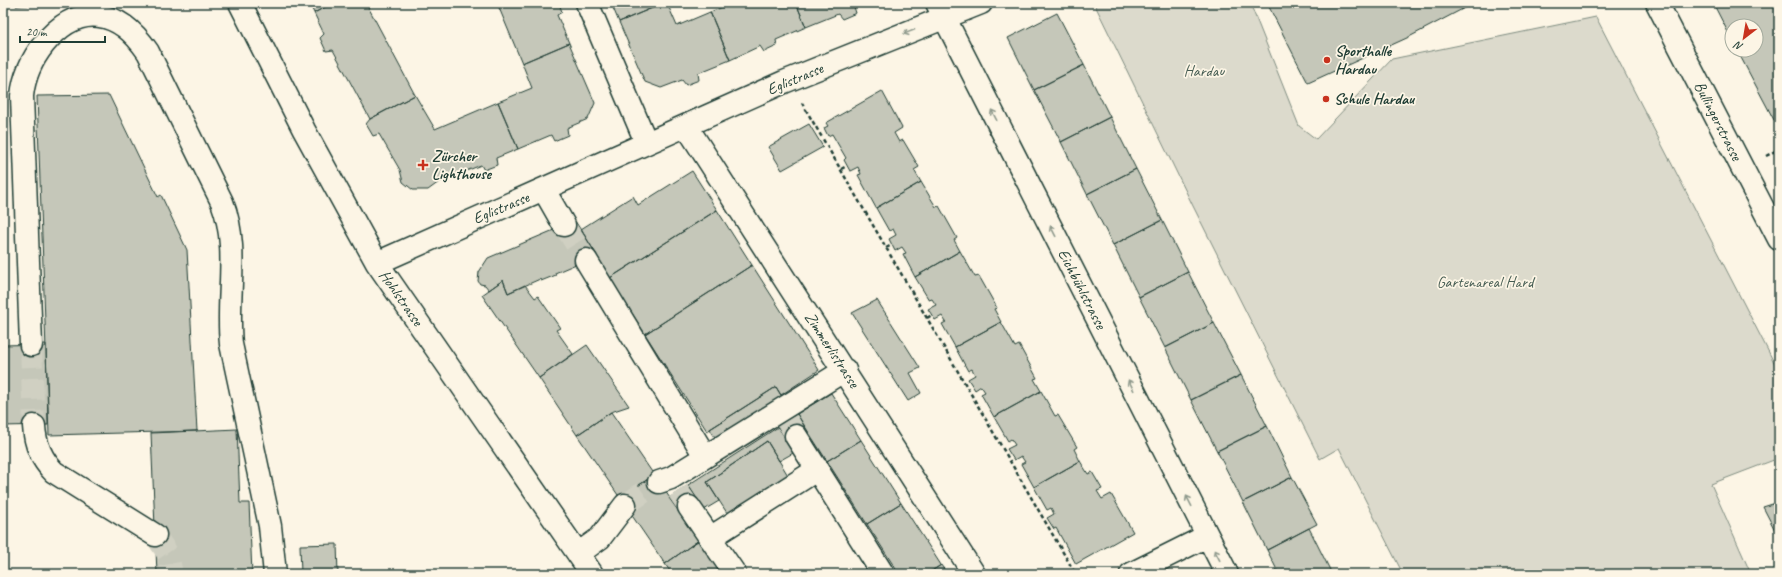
<svg xmlns="http://www.w3.org/2000/svg" width="1782" height="577" font-family="Caveat,sans-serif">
  <rect width="100%" height="100%" fill="#fcf5e5"/>
  <filter id="ink" filterUnits="userSpaceOnUse"><feTurbulence type="fractalNoise" baseFrequency=".025" numOctaves="2"/><feDisplacementMap in="SourceGraphic" scale="8" xChannelSelector="R" yChannelSelector="G"/><feConvolveMatrix kernelMatrix="1 2 1 2 8 2 1 2 1" color-interpolation-filters="sRGB"/></filter>
  <g filter="url(#ink)">
    <!-- green -->
    <path fill="#dcdacc" stroke="#7e8c80" d="M 1094,3 L 1250,3 L 1299,126 L 1316,139 L 1392,59 L 1596,17 L 1779,372 L 1779,458 L 1711,484 L 1751,574 L 1403,574 L 1339,448 L 1320,459 L 1193,206 Z"/>
    <!-- building -->
    <path fill="#c5c7b9" stroke="#1f3d34" d="M 16,3 L 27,3 L 28,5 L 16,6 Z
      M 309,3 L 333,3 L 314,13 Z
      M 333,3 L 366,3 L 415,95 L 370,119 L 333,50 L 326,51 L 320,38 L 324,34 L 314,13 Z
      M 497,3 L 559,3 L 562,12 L 557,15 L 569,43 L 522,63 Z
      M 611,3 L 664,3 L 619,22 Z
      M 664,3 L 667,3 L 677,26 L 710,12 L 730,60 L 698,73 L 699,80 L 686,85 L 682,80 L 661,88 L 645,82 L 619,22 Z
      M 733,3 L 796,3 L 806,27 L 776,40 L 777,46 L 764,52 L 760,46 L 730,60 L 710,12 Z
      M 796,3 L 864,3 L 854,7 L 856,13 L 842,19 L 838,14 L 806,27 Z
      M 1267,3 L 1474,3 L 1409,37 L 1308,83 Z
      M 1713,3 L 1777,3 L 1779,7 L 1779,118 L 1774,120 L 1737,50 L 1756,50 L 1756,26 L 1732,26 L 1732,40 Z
      M 1057,13 L 1084,65 L 1034,90 L 1008,38 Z
      M 569,43 L 595,103 L 588,119 L 567,128 L 568,135 L 554,141 L 551,135 L 518,149 L 498,102 L 532,88 L 522,63 Z
      M 1084,65 L 1110,117 L 1061,142 L 1034,90 Z
      M 882,91 L 902,128 L 894,133 L 899,142 L 903,140 L 919,167 L 914,170 L 921,182 L 876,208 L 858,175 L 861,174 L 858,167 L 850,171 L 844,160 L 846,158 L 832,134 L 828,136 L 824,128 L 828,126 L 826,123 Z
      M 109,95 L 158,197 L 161,195 L 187,250 L 197,431 L 49,435 L 37,96 Z
      M 415,95 L 435,129 L 498,102 L 518,149 L 496,158 L 497,165 L 484,170 L 481,165 L 439,182 L 428,190 L 413,190 L 403,182 L 400,170 L 379,134 L 373,136 L 366,124 L 370,119 Z
      M 1110,117 L 1136,169 L 1087,194 L 1061,142 Z
      M 809,124 L 823,147 L 782,170 L 768,147 Z
      M 1136,169 L 1162,220 L 1113,245 L 1087,194 Z
      M 692,171 L 717,210 L 610,278 L 581,229 L 633,196 L 638,205 Z
      M 921,182 L 936,207 L 939,206 L 957,238 L 954,240 L 960,251 L 915,277 L 903,254 L 906,253 L 902,247 L 895,251 L 889,239 L 896,235 L 893,229 L 889,231 L 876,208 Z
      M 717,210 L 752,265 L 645,334 L 610,278 Z
      M 1162,220 L 1188,272 L 1139,297 L 1113,245 Z
      M 575,221 L 597,255 L 555,273 L 556,275 L 541,281 L 540,279 L 508,293 L 503,280 L 489,290 L 485,285 L 480,284 L 478,281 L 479,272 L 488,258 Z
      M 960,251 L 975,277 L 979,276 L 997,308 L 994,309 L 1001,322 L 955,347 L 942,324 L 946,322 L 942,316 L 935,320 L 928,309 L 936,305 L 932,299 L 929,300 L 915,277 Z
      M 752,265 L 819,370 L 781,395 L 776,387 L 707,431 L 645,334 Z
      M 1188,272 L 1214,323 L 1165,348 L 1139,297 Z
      M 503,280 L 508,293 L 525,285 L 535,298 L 538,296 L 560,328 L 556,330 L 573,354 L 539,378 L 482,295 Z
      M 877,300 L 920,368 L 910,373 L 921,393 L 908,401 L 852,313 Z
      M 1001,322 L 1015,347 L 1019,345 L 1037,378 L 1034,379 L 1041,391 L 994,417 L 981,394 L 985,392 L 981,386 L 975,390 L 968,379 L 975,375 L 972,369 L 968,371 L 955,347 Z
      M 1214,323 L 1241,375 L 1191,400 L 1165,348 Z
      M 46,344 L 48,425 L 3,426 L 3,345 Z
      M 587,345 L 629,406 L 611,412 L 577,435 L 539,378 Z
      M 1241,375 L 1267,426 L 1217,451 L 1191,400 Z
      M 776,387 L 785,402 L 719,444 L 710,429 Z
      M 1041,391 L 1055,416 L 1058,415 L 1077,447 L 1074,449 L 1080,461 L 1034,487 L 1021,464 L 1025,462 L 1021,456 L 1014,460 L 1007,449 L 1015,445 L 1011,439 L 1008,441 L 994,417 Z
      M 831,393 L 861,440 L 827,461 L 797,414 Z
      M 611,412 L 654,475 L 620,498 L 577,435 Z
      M 797,414 L 806,429 L 787,441 L 778,427 Z
      M 1267,426 L 1292,477 L 1243,502 L 1217,451 Z
      M 778,427 L 795,452 L 779,461 L 767,441 L 707,482 L 719,501 L 704,510 L 688,485 Z
      M 237,429 L 240,503 L 249,503 L 252,574 L 157,574 L 151,433 Z
      M 861,440 L 901,503 L 867,524 L 827,461 Z
      M 767,441 L 789,477 L 729,516 L 707,482 Z
      M 1080,461 L 1088,474 L 1092,472 L 1102,489 L 1097,491 L 1102,499 L 1111,494 L 1133,532 L 1076,564 L 1056,528 L 1054,529 L 1047,518 L 1054,514 L 1051,508 L 1047,510 L 1034,487 Z
      M 654,475 L 699,540 L 665,564 L 620,498 Z
      M 1292,477 L 1317,524 L 1267,550 L 1243,502 Z
      M 688,485 L 698,500 L 679,512 L 669,498 Z
      M 1779,502 L 1779,538 L 1763,507 Z
      M 901,503 L 941,565 L 927,574 L 899,574 L 867,524 Z
      M 1309,528 L 1332,574 L 1279,574 L 1267,550 Z
      M 699,540 L 722,574 L 672,574 L 665,564 Z
      M 337,544 L 338,574 L 301,574 L 300,545 Z
      M 941,565 L 947,574 L 927,574 Z"/>
    <g fill="none" stroke-linecap="round" stroke-linejoin="round">
      <!-- minor-tunnel -->
      <path stroke="#d0d0c2" stroke-width="22" stroke-dasharray="22 11" stroke-linecap="butt" d="M 564,225 L 586,260
        M 31,345 L 34,426
        M 787,420 L 796,436
        M 678,491 L 689,507
        M 625,505 L 659,482
        M 155,535 L 168,554 L 172,574"/>
      <!-- minor casing -->
      <g stroke="#1f3d34" stroke-width="25">
        <path id="minor" d="M 240,3 L 304,130 L 377,263 L 592,574
          M 587,3 L 646,142
          M 937,3 L 1227,574
          M 1657,3 L 1779,239
          M 687,127 L 974,574
          M 544,190 L 564,225
          M 586,260 L 705,456
          M 377,263 L 784,82 L 981,3
          M 31,345 L 22,96 C 24,76 32,59 44,44 C 79,1 119,9 148,52 L 222,202 C 240,248 226,296 231,344 L 270,526 L 275,574
          M 34,426 C 35,444 41,459 54,472 L 155,535
          M 796,436 L 883,574
          M 659,482 L 671,478 L 845,370
          M 689,507 L 735,574
          M 710,538 L 818,469
          M 578,554 L 600,538 L 625,505
          M 1131,574 L 1207,536"/>
      </g>
      <!-- path -->
      <path stroke="#1f3d34" stroke-width="2.5" stroke-dasharray="4 3" stroke-linecap="butt" d="M 802,103 L 1075,573
        M 1766,156 L 1779,149
        M 841,169 L 847,166
        M 886,248 L 892,245
        M 927,318 L 932,315"/>
      <!-- minor -->
      <use href="#minor" stroke="#fcf5e5" stroke-width="22"/>
    </g>
    <!-- one-way arrows -->
    <defs><path id="oneway-shaft" d="M-6 0H5M1.5-3L5.5 0L1.5 3" fill="none" stroke-width="1.6" stroke-linecap="round" stroke-linejoin="round"/></defs>
    <g stroke="#8e998c">
      <use href="#oneway-shaft" transform="translate(909 32) rotate(158)"/>
      <use href="#oneway-shaft" transform="translate(994 115) rotate(-117)"/>
      <use href="#oneway-shaft" transform="translate(1053 231) rotate(-117)"/>
      <use href="#oneway-shaft" transform="translate(1131 385) rotate(-117)"/>
      <use href="#oneway-shaft" transform="translate(1189 501) rotate(-117)"/>
      <use href="#oneway-shaft" transform="translate(1217 555) rotate(-117)"/>
    </g>
  </g>
  <!-- markers -->
  <g fill="#c8321e" stroke="#fcf5e5" stroke-width="1.5">
    <circle cx="1327" cy="60" r="4"/>
    <circle cx="1326" cy="99" r="4"/>
    <path d="M421 159h4v4h4v4h-4v4h-4v-4h-4v-4h4z"/>
  </g>
  <g text-anchor="middle" dominant-baseline="central" stroke-width="3.5" stroke-linejoin="round" paint-order="stroke">
    <!-- poi labels -->
    <g font-size="16" font-weight="bold" fill="#1f3d34" stroke="#fcf5e5" text-anchor="start">
      <text x="1335" y="51">Sporthalle<tspan x="1335" dy="18">Hardau</tspan></text>
      <text x="1334" y="99">Schule Hardau</text>
      <text x="432" y="156">Zürcher<tspan x="432" dy="18">Lighthouse</tspan></text>
    </g>
    <!-- park labels -->
    <g font-size="16" fill="#455c52" stroke="#fcf5e5">
      <text x="1204" y="71">Hardau</text>
      <text x="1485" y="282">Gartenareal Hard</text>
    </g>
    <!-- street labels -->
    <g font-size="16" fill="#1f3d34" stroke="#fcf5e5">
      <text transform="translate(795 79) rotate(-23)">Eglistrasse</text>
      <text transform="translate(1718 121) rotate(63)">Bullingerstrasse</text>
      <text transform="translate(501 208) rotate(-23)">Eglistrasse</text>
      <text transform="translate(1082 289) rotate(63)">Eichbühlstrasse</text>
      <text transform="translate(401 298) rotate(55)">Hohlstrasse</text>
      <text transform="translate(832 350) rotate(57)">Zimmerlistrasse</text>
    </g>
  </g>
  <!-- margin -->
  <rect width="1782" height="577" fill="none" stroke="#fcf5e5" stroke-width="16"/>
  <rect x="8" y="8" width="1766" height="561" fill="none" stroke="#1f3d34" stroke-width="1.5" filter="url(#ink)"/>
  <!-- north arrow -->
  <g transform="translate(1744 38) rotate(211)"><circle r="19" fill="#fcf5e5" stroke="#a4ab9e"/>
  <path d="M0-3L7 15L0 10L-7 15Z" fill="#c8321e"/>
  <text y="-6" font-size="11" font-weight="bold" text-anchor="middle" fill="#1f3d34">N</text>
  </g>
  <!-- scale -->
  <path d="M20 36v6h85v-6" fill="none" stroke="#1f3d34" stroke-width="2"/>
  <text x="26" y="36" font-size="12" fill="#1f3d34" stroke="#fcf5e5" stroke-width="3" paint-order="stroke">20 m</text>
</svg>
